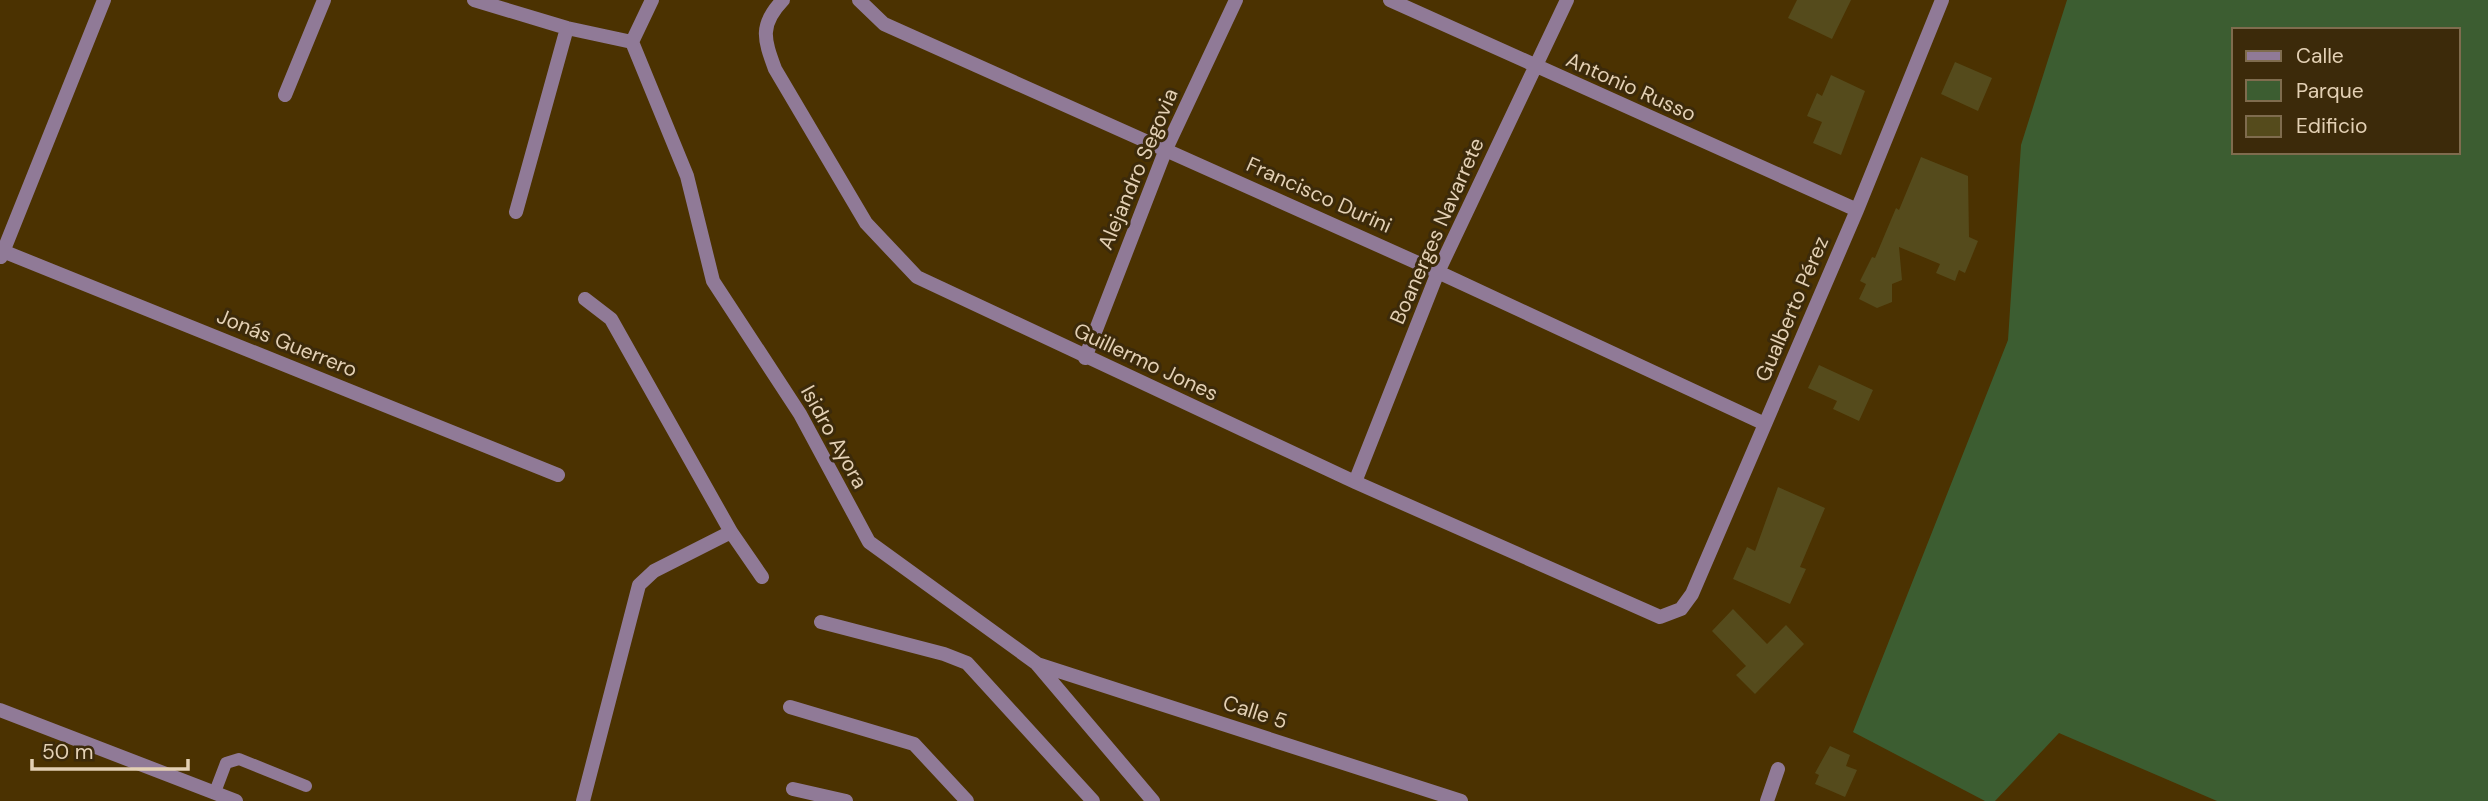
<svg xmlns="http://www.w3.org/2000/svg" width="2488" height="801" font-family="'DM Sans',sans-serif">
  <rect width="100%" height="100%" fill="#4b3201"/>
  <!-- green -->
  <path fill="#3c5d31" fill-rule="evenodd" d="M 2067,0 L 2488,0 L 2488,801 L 2217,801 L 2059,733 L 1995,801 L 1985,801 L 1853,732 L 2008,340 L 2021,145 ZM 2234,30 L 2458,30 L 2458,152 L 2234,152 Z"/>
  <!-- building -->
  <path fill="#554b1c" d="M 1797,0 L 1851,0 L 1832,39 L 1788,18 Z
    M 1955,62 L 1992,78 L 1978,111 L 1941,94 Z
    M 1831,75 L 1865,91 L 1841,155 L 1813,143 L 1822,122 L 1807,116 L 1817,93 L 1822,96 Z
    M 1921,157 L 1968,176 L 1969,237 L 1978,241 L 1965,273 L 1959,270 L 1955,281 L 1936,273 L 1940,264 L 1899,247 L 1902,280 L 1892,284 L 1892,302 L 1877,308 L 1859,299 L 1866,284 L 1860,281 L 1872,257 L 1875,258 L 1896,208 L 1899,210 Z
    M 1819,365 L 1873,390 L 1859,421 L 1833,409 L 1837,401 L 1808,388 Z
    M 1778,487 L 1825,508 L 1800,567 L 1806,569 L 1790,604 L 1733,579 L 1747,547 L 1755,551 Z
    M 1733,609 L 1767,644 L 1786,625 L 1804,644 L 1755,694 L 1736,675 L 1746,666 L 1712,631 Z
    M 1830,746 L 1850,755 L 1846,766 L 1857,770 L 1845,797 L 1815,784 L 1819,775 L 1815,773 Z"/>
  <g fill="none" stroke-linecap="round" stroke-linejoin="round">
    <!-- lane -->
    <path stroke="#907a97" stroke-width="12" d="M 215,792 L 226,763 L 239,759 L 306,786"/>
    <!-- street -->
    <path stroke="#907a97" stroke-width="14" d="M 474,0 L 567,28 L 632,42
      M 652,0 L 632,42 L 687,176 L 713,281 L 800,414 L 869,542 L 1036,663 L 1153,801
      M 783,0 C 759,25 764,39 775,69 L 866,223 L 917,277 L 1355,482 L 1660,617 L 1681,609 L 1692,594 L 1857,210 L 1942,0
      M 859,0 L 884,24 L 1438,272 L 1765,424
      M 1390,0 L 1857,210
      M 285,95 L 324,0
      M 516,212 L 567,28
      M 0,250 L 558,475
      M 1,257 L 104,0
      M 585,299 L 611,319 L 731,532 L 762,577
      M 1085,358 L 1166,149 L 1236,0
      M 1355,482 L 1438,272 L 1567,0
      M 821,622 L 944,654 L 967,663 L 1093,801
      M 1037,664 L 1461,801
      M 790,707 L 914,744 L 967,801
      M 0,710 L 236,801
      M 793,789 L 846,801
      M 583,801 L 639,585 L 654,571 L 731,532
      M 1767,801 L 1778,769"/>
  </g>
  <g text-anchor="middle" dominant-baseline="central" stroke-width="6" stroke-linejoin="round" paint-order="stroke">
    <!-- street labels -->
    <g font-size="21" fill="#e3d0b4" stroke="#3c2a0a">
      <text transform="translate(1631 87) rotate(24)">Antonio Russo</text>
      <text transform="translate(1138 169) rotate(-67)">Alejandro Segovia</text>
      <text transform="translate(1319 195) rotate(24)">Francisco Durini</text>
      <text transform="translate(1437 231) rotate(-66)">Boanerges Navarrete</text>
      <text transform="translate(1792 309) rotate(-67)">Gualberto Pérez</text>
      <text transform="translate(287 343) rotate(22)">Jonás Guerrero</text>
      <text transform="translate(1146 362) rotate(25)">Guillermo Jones</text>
      <text transform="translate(834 437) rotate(61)">Isidro Ayora</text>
      <text transform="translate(1255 712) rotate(18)">Calle 5</text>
    </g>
  </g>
  <!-- legend -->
  <rect x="2232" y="28" width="228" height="126" fill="#3c2a0a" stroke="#7f6c4e" stroke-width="2"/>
  <rect x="2246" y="51" width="35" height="10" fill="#907a97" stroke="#7f6c4e" stroke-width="2"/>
  <text x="2296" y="63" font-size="21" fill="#e3d0b4">Calle</text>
  <rect x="2246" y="80" width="35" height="21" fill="#3c5d31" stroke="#7f6c4e" stroke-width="2"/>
  <text x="2296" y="98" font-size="21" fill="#e3d0b4">Parque</text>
  <rect x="2246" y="116" width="35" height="21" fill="#554b1c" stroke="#7f6c4e" stroke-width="2"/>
  <text x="2296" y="133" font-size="21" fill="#e3d0b4">Edificio</text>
  <!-- scale -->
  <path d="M32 759v10h156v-10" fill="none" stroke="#e3d0b4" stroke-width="3.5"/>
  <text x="42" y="759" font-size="21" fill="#e3d0b4" stroke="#3c2a0a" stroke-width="5" paint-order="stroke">50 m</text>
</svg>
